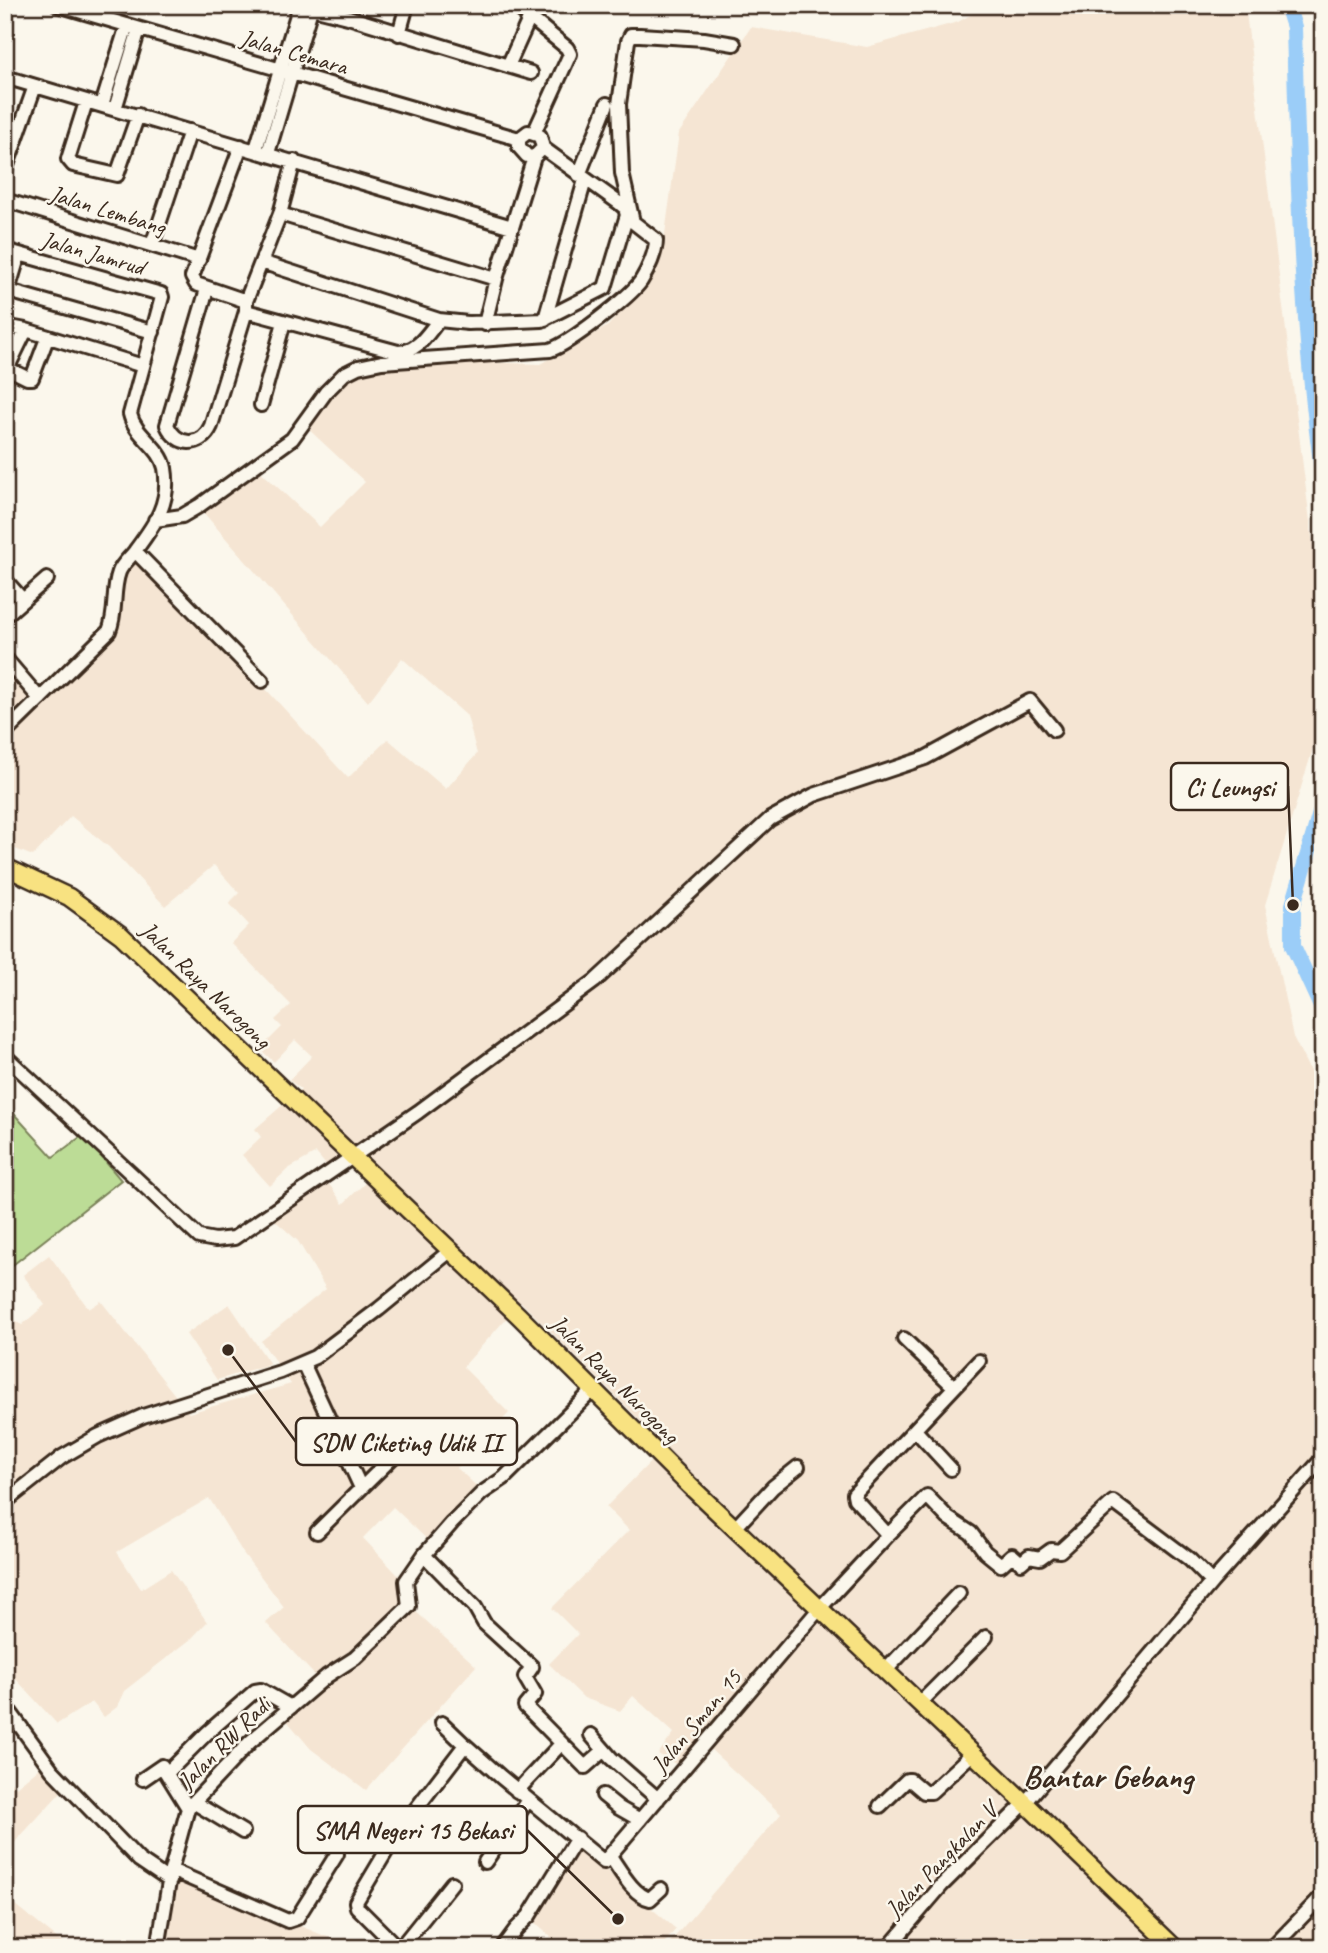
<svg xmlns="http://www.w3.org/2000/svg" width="1328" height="1953" font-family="Caveat,sans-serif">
  <rect width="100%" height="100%" fill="#fbf7ec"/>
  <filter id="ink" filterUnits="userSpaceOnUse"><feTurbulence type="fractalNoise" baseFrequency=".0143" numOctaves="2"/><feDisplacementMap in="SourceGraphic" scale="14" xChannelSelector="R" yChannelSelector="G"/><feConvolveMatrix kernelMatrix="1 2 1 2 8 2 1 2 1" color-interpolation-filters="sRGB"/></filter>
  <g filter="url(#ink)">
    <!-- built -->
    <path fill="#f5e5d3" d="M 988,5 L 1245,5 L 1323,625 L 1315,742 L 1265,905 L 1293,1037 L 1323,1097 L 1323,1948 L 665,1948 L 781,1814 L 710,1749 L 690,1772 L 658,1754 L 674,1733 L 633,1696 L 620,1711 L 584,1698 L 549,1664 L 578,1634 L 552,1608 L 629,1530 L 606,1507 L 666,1446 L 521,1302 L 463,1367 L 509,1413 L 457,1468 L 486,1495 L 435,1547 L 393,1507 L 363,1538 L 414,1592 L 413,1609 L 476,1666 L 366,1790 L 311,1749 L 283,1716 L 321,1682 L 266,1623 L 284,1607 L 243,1553 L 209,1498 L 117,1552 L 141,1589 L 171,1570 L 207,1622 L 191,1639 L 124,1691 L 117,1707 L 104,1717 L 92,1702 L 57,1724 L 5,1667 L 5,1314 L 22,1325 L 45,1305 L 23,1275 L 49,1255 L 89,1309 L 101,1301 L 189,1413 L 291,1384 L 261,1341 L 326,1289 L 298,1241 L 270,1216 L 324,1177 L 343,1204 L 366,1182 L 347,1163 L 331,1171 L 316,1153 L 288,1169 L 270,1186 L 242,1155 L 261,1137 L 255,1129 L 301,1089 L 289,1080 L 312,1056 L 295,1040 L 274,1062 L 260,1049 L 282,1027 L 275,1020 L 291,1005 L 231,943 L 249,925 L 229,903 L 239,893 L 214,865 L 165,906 L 109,847 L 71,816 L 33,856 L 5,845 L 5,653 L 41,696 L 75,668 L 120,624 L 127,565 L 144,557 L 348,778 L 388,739 L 446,789 L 477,754 L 467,716 L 402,658 L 368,702 L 203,512 L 257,468 L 320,527 L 365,482 L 304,425 L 357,369 L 389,359 L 540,364 L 608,326 L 647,280 L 665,234 L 679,133 L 751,27 L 867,47 L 958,22 Z
      M 229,1304 L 270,1364 L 217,1380 L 186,1334 Z
      M 44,1764 L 61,1792 L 5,1853 L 5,1776 L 16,1787 Z
      M 576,1849 L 606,1870 L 676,1929 L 660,1948 L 563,1948 L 533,1921 Z
      M 179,1876 L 295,1924 L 355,1948 L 165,1948 Z
      M 5,1897 L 69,1948 L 5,1948 Z"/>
    <!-- green -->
    <path fill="#bcdc96" stroke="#7c835a" stroke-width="2" d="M 5,1104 L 53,1157 L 83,1135 L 121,1180 L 5,1271 Z"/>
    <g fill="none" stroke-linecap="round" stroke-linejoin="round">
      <!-- river -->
      <path stroke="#9bcdf8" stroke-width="16" d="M 655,5 L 686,5
        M 1287,5 L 1294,27 C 1298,176 1301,327 1323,475
        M 1323,803 L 1293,905 L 1293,946 L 1323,1011"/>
      <!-- minor casing -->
      <g stroke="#3b2a1e" stroke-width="18">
        <path id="minor" d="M 58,5 L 519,139
          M 300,5 L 348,17 L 531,73
          M 515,5 L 567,48 L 570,54 L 534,133
          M 399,34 L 407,5
          M 508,66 L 530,17
          M 5,77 L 512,227
          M 86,102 L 68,159 L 73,165 L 117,175 L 138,115
          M 102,105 L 127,25
          M 115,109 L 139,29
          M 241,146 L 192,277 L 196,284 L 246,301
          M 256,149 L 300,5
          M 268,153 L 311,9
          M 5,171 L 35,86
          M 579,175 L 607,104
          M 5,200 L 199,260
          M 280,214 L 496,279
          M 152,245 L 190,131
          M 5,250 L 161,294 L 162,297 L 130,414 C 135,436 161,447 165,468 C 171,503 155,524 135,551 C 130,558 122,564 119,572 C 112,591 117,612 109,631 L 5,733
          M 261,262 L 439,320 L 468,323 L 542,320 L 605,288 L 627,215 L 625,208 L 619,203 L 543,148 L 540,136 L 528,132 L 519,139 L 519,147 L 527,156 L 534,157 L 543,148
          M 207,289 L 167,425 C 177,447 201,448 211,426 L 246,311 L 246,301 L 280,214 L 294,161
          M 5,290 L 153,332
          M 5,301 L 19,254
          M 246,311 L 398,352 C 418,352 427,334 439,320
          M 545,319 L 585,180
          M 485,324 L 496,279 L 534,157
          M 5,326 L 26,330 L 143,366
          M 9,369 L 27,378 L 32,378 L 46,341
          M 5,373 L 26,330
          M 261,405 L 284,322
          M 155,520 L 182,516 L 199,506 L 292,439 L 326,392 L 344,374 L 358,367 L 382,362 L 550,350 C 569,344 630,297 641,281 C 648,270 656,252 656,240 L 633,222 L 622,173 L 619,104 L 628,41 L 631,35 L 640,35 L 704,39 L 734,44
          M 135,551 L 262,681
          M 5,580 L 22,599
          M 5,616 L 47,579
          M 5,658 L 40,699
          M 5,1056 L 199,1237 L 215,1240 L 234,1238 L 418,1112 L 595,981 L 770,819 L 814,795 L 925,758 L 1030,701 L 1054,730
          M 904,1339 L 954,1387
          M 303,1363 L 361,1488
          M 915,1430 L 951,1469
          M 5,1502 L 62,1457 L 98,1436 L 143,1416 L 280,1372 L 315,1357 L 379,1309 L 450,1251
          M 735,1528 L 773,1487 L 798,1467
          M 317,1532 L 401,1449
          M 888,1535 L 927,1496 L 948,1518 L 971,1533 L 985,1552 L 1001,1565 L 1012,1555 L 1021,1563 L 1029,1556 L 1040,1558 L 1051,1550 L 1060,1551 L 1113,1502 L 1189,1559 L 1212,1582
          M 424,1555 L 475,1607 L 484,1623 L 532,1667 L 525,1677 L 535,1694 L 525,1706 L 585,1767 L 603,1751
          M 886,1670 L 959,1593
          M 920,1703 L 986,1637
          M 5,1705 L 52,1770 L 139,1860 L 170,1881
          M 442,1723 L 465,1745
          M 591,1735 L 611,1758 L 658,1799
          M 167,1773 L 207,1733 L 255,1691 L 261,1690 L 291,1707
          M 143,1779 L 162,1766 L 188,1808 L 171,1870 L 158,1948
          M 517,1791 L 561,1744
          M 603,1795 L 619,1808 L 640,1820
          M 195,1803 L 243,1832
          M 880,1806 L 907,1780 L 910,1780 L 924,1792 L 931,1792 L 973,1753
          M 188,1808 L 250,1742 L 327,1676 L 355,1658 L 409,1606 L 406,1581 L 424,1555 L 452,1523 L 482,1493 L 504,1478 L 593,1390
          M 610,1856 C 620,1870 633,1895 650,1899 L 661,1889
          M 485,1862 L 528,1800
          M 171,1870 L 288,1921 L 297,1918 L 337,1854
          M 398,1948 L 357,1907 L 356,1902 L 396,1835 L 465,1745 L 501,1777 L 604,1862 L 820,1608 L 888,1535 L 855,1499 L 854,1494 L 979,1361
          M 400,1948 L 452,1883
          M 502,1948 L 516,1929 L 529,1916 L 577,1838
          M 888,1948 L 942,1885 L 1025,1803 L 1212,1582 L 1323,1458
          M 1272,1948 L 1323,1895"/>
      </g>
      <!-- major casing -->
      <g stroke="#3b2a1e" stroke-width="21">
        <path id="major" d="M 5,867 L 69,897 L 121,935 L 518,1315 L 690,1486 L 1025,1803 L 1175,1948"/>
      </g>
      <!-- minor -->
      <use href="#minor" stroke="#fbf7ec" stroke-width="12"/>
      <!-- major -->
      <use href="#major" stroke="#f8e281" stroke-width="16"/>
    </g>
  </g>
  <g text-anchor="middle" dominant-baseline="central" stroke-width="5" stroke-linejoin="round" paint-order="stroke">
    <!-- street labels -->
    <g font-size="24" fill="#3b2a1e" stroke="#fbf7ec">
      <text transform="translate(294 52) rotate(16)">Jalan Cemara</text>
      <text transform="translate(108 210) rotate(17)">Jalan Lembang</text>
      <text transform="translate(93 253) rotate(16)">Jalan Jamrud</text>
      <text transform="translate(206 985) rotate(44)">Jalan Raya Narogong</text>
      <text transform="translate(615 1379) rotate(45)">Jalan Raya Narogong</text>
      <text transform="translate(696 1721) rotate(-50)">Jalan Sman. 15</text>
      <text transform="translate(224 1743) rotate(-45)">Jalan RW Radi</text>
      <text transform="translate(941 1860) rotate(-46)">Jalan Pangkalan V</text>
    </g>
    <!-- district labels -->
    <g font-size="32" font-weight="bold" fill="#3b2a1e" stroke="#fbf7ec">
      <text x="1108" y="1776">Bantar Gebang</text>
    </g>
  </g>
  <!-- callouts -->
  <path fill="none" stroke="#3b2a1e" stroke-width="2.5" d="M1293 905L1288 786M228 1350L296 1442M618 1919L527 1830"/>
  <g fill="#3b2a1e" stroke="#fbf7ec" stroke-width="2.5">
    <circle cx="1293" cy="905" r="7"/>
    <circle cx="228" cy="1350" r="7"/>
    <circle cx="618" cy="1919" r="7"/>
  </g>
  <g fill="#fbf7ec" stroke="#3b2a1e" stroke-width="2.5">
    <rect x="1171" y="763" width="117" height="47" rx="7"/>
    <rect x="296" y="1418" width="221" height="47" rx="7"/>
    <rect x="298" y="1806" width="229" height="47" rx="7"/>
  </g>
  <g font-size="26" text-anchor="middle" font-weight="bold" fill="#3b2a1e">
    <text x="1230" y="796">Ci Leungsi</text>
    <text x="406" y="1451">SDN Ciketing Udik II</text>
    <text x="413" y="1839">SMA Negeri 15 Bekasi</text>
  </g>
  <!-- margin -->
  <rect width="1328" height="1953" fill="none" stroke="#fbf7ec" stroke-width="28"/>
  <rect x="14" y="14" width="1300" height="1925" fill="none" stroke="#3b2a1e" stroke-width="2.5" filter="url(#ink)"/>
</svg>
